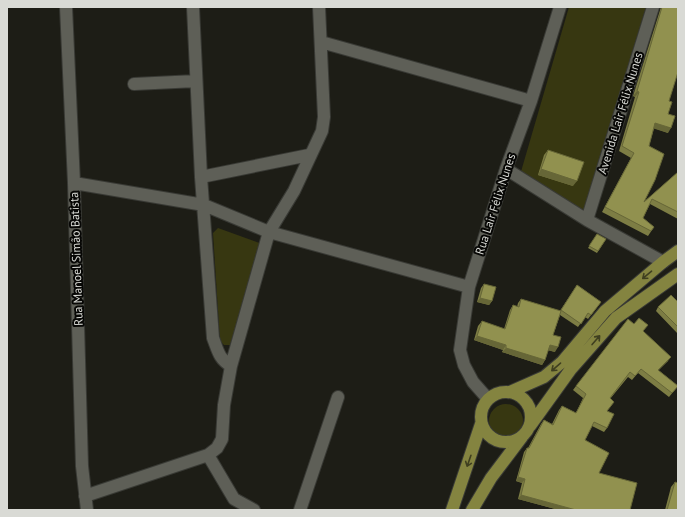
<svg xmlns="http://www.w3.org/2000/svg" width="685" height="517" font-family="'PT Sans',sans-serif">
  <rect width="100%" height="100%" fill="#1d1d16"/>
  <!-- green -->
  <path fill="#373711" d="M 569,7 L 646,7 L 584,210 L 520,175 Z
    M 218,228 L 262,244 L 230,345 L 224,345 L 220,341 L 213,233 Z
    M489 421a17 17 0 1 1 34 0a17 17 0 1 1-34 0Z"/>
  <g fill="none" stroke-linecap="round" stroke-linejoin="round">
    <!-- minor casing -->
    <g stroke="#393a35" stroke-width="14">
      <path id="minor" d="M 66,7 L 74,183 L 82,466 L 87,510
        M 193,7 L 201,177 L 213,338 C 218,351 219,359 231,366
        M 321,42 L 531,101
        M 134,84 L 196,81
        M 506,169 L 587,220 L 663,262
        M 201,177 L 309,155
        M 74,183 L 204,205 L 269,232 L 469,287
        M 587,220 L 653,7
        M 488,399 L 473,382 L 464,365 L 460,350 L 469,287 L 506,169 L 531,101 L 560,7
        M 208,455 L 234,499 L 254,510
        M 85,496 L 208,455 L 217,448 L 222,439 L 224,405 L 231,366 L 269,232 L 294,191 L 322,131 L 324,117 L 319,7
        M 300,510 L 338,397"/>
    </g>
    <!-- major casing -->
    <g stroke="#393a35" stroke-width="14">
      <path id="major" d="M481 417a25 25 0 1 1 50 0a25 25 0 1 1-50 0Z
        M 510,392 L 544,377 L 562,362 L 605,311 L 663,262 L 678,251
        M 530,426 L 571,369 L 616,318 L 678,274
        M 452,510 L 481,424
        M 472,510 L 491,478 L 522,437"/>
    </g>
    <!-- minor -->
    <use href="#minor" stroke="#5e5f57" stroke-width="12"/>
    <!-- major -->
    <use href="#major" stroke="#848440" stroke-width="12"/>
  </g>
  <!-- wall -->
  <path fill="#7d7d44" d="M 661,7 L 678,7 L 678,74 L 677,74 L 669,101 L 668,133 L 654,128 L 649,146 L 644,202 L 678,172 L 678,219 L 650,204 L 643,218 L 654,227 L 648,236 L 602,212 L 631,158 L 619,151 L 635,97 L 633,96 Z
    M 548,150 L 573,186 L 538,175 L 544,155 Z
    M 597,234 L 606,239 L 597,253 L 588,248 Z
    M 484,284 L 492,301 L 489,305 L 477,302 L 481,288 Z
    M 577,285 L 601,302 L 588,319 L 585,317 L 578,327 L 560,315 L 553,335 L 555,352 L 548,350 L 545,360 L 542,365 L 502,352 L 503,350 L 474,340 L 478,326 L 482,321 L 504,329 L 510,310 L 513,305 L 517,307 L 518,303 L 521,299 L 560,311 Z
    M 678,302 L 678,334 L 656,311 L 658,307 Z
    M 643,331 L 668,361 L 658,370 L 678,386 L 669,397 L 638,373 L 632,380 L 628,377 L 610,399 L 607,411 L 607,428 L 604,432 L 592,426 L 585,440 L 599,473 L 630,510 L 559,510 L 518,499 L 522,483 L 516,481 L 524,452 L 527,448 L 528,448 L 541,424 L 544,420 L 552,424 L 559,410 L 562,406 L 576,413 L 583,398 L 573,390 L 576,386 Z
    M 675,482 L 678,510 L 665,510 L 671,487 Z"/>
  <!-- shaded-wall -->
  <path fill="#666637" d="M 637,91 L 639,92 L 635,97 L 633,96 Z
    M 655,123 L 671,128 L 668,133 L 652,128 Z
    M 541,169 L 577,181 L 573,186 L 538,175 Z
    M 480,298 L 492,301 L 489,305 L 477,302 Z
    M 477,336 L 506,345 L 503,350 L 474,340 Z
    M 550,345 L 558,347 L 555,352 L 547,350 Z
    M 506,348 L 545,360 L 542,365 L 502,352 Z
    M 671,357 L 668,361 L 655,374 L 658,370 Z
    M 518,477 L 525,479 L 522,483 L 516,481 Z
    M 521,495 L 576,510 L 559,510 L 518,499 Z"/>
  <!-- building -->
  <path fill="#91914f" stroke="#666637" d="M 662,7 L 678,7 L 678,72 L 669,101 L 672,102 L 668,114 L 675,116 L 671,128 L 655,123 L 649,146 L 664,154 L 655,180 L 644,202 L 678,172 L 678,212 L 652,199 L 643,218 L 654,227 L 651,231 L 605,207 L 634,153 L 622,146 L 639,92 L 637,91 Z
    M 548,150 L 584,162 L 577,181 L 541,169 Z
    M 597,234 L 606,239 L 598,251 L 589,246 Z
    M 484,284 L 496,287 L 492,301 L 480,298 Z
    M 577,285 L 601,302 L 591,315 L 588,313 L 581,324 L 561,310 Z
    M 671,295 L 678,302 L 678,327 L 658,307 Z
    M 521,299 L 561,311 L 553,335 L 561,337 L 558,347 L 550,345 L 545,360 L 506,348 L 506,345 L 477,336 L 482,321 L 505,329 L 513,305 L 519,307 Z
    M 639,318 L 648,325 L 643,331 L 671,357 L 658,370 L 678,386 L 672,393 L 641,369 L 635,376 L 630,372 L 610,398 L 614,402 L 607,411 L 614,414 L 607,428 L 594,422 L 585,440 L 609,453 L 599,473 L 637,483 L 630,510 L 576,510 L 521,495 L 525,479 L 518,477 L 527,448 L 529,448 L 544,420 L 553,425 L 562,406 L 576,413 L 586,394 L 576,386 L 628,319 L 634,324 Z
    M 675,482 L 678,483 L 678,510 L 667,510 Z"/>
  <!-- one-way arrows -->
  <defs><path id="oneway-shaft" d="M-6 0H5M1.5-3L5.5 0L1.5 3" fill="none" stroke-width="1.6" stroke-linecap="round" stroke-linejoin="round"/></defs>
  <g stroke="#3f3f20">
    <use href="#oneway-shaft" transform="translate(647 275) rotate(140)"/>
    <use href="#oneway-shaft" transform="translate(596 340) rotate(-49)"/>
    <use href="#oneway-shaft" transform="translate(556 367) rotate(139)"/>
    <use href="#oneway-shaft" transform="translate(469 461) rotate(109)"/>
  </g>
  <g text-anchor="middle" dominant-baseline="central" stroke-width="4" stroke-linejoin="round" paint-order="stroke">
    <!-- street labels -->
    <g font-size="12" fill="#d9dad5" stroke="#070705">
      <text transform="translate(620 113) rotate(-73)">Avenida Lair Félix Nunes</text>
      <text transform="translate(495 204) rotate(-72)">Rua Lair Félix Nunes</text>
      <text transform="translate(76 259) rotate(-92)">Rua Manoel Simão Batista</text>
    </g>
  </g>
  <!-- border -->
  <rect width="685" height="517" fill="none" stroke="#d9dad5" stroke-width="16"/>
</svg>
